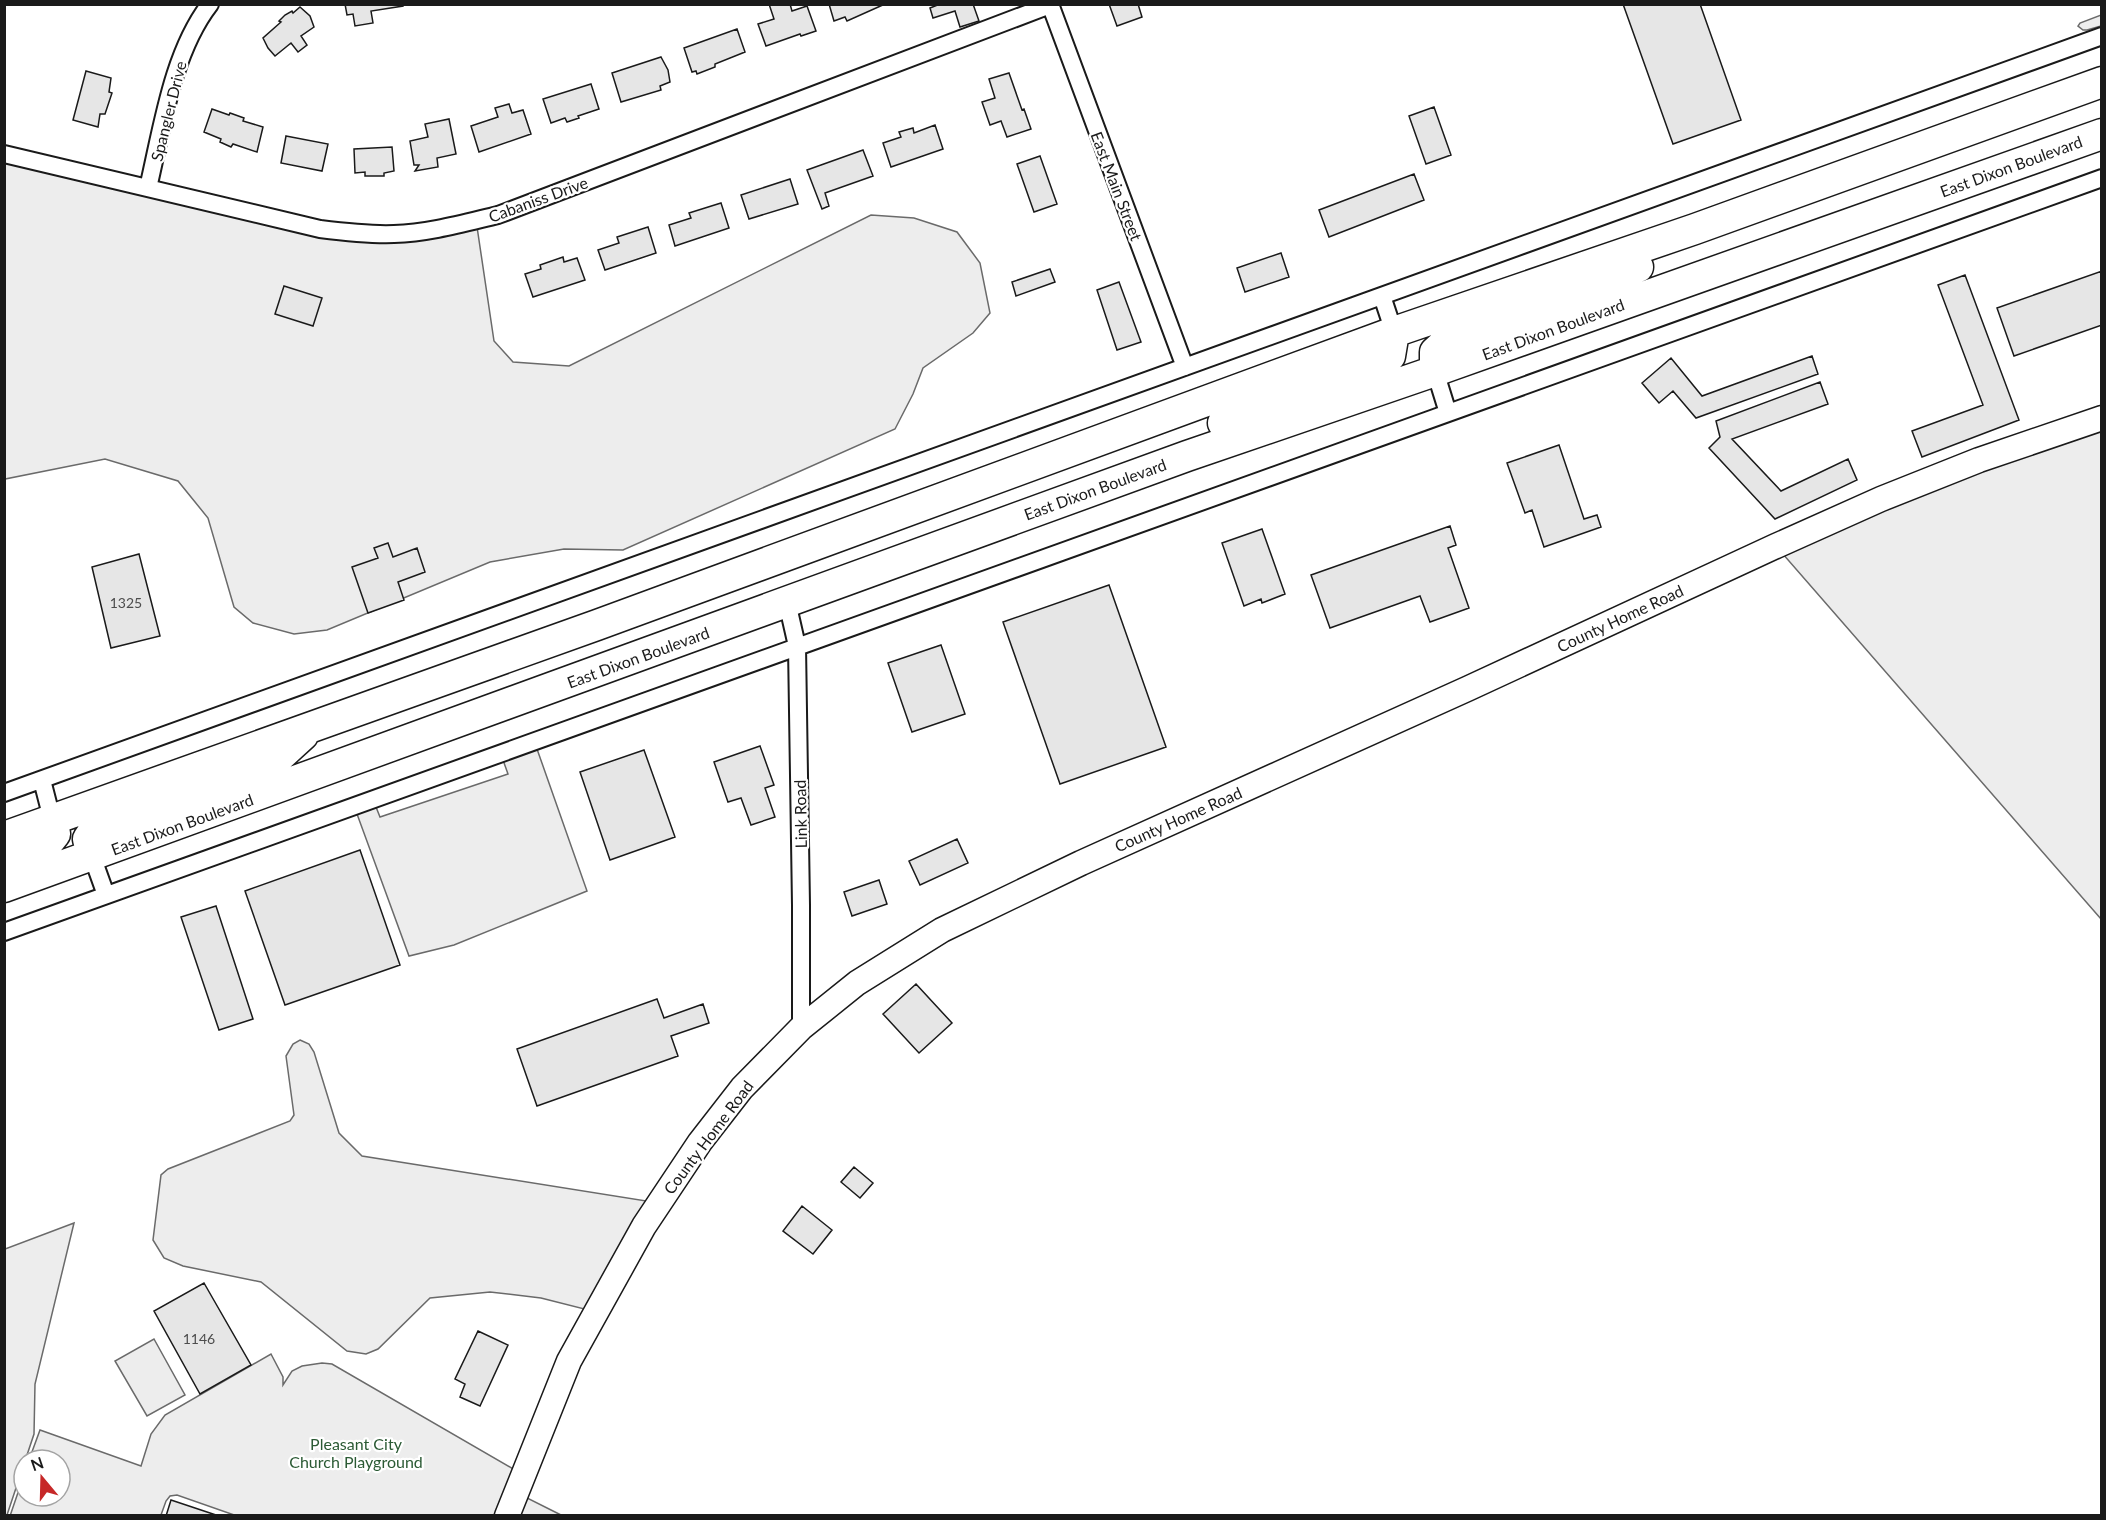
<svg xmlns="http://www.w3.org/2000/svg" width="2106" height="1520" font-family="Lato,sans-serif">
  <rect width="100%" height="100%" fill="#fff"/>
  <!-- built -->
  <path fill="#ededed" stroke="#6a6a6a" stroke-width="1.5" d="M 2101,15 L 2101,26 L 2087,30 L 2083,30 L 2078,26 L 2080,23 Z
    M 5,154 L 351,233 L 476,220 L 494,341 L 513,362 L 569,366 L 871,215 L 914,218 L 957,232 L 980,263 L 990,313 L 973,333 L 923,368 L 913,394 L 895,429 L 623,550 L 564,549 L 490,562 L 327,630 L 294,634 L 253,623 L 234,607 L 208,518 L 178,481 L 105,459 L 5,479 Z
    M 2101,418 L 2101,919 L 1776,546 Z
    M 537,749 L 587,891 L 454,945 L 409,956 L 357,814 L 376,807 L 380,817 L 508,774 L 503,760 Z
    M 300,1040 L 309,1044 L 314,1052 L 339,1133 L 362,1156 L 659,1203 L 596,1312 L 541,1298 L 490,1292 L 430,1298 L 378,1349 L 366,1354 L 347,1351 L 261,1282 L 183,1266 L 164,1258 L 153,1240 L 161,1175 L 168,1169 L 290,1121 L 294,1115 L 286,1056 L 293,1044 Z
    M 74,1223 L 35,1384 L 34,1434 L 7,1515 L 5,1515 L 5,1249 Z
    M 154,1339 L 185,1395 L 147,1416 L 115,1361 Z
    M 271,1354 L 283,1377 L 283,1385 L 292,1371 L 302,1366 L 322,1363 L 332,1364 L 522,1474 L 515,1492 L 561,1515 L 237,1516 L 177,1495 L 170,1496 L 166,1501 L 161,1515 L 10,1516 L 24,1475 L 24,1496 L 60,1496 L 60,1460 L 29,1460 L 40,1430 L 141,1466 L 151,1434 L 165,1415 Z"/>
  <!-- building -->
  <path fill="#e6e6e6" stroke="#1a1a1a" stroke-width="1.5" d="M 345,4 L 403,4 L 403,6 L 371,11 L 373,23 L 355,26 L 353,14 L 347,15 Z
    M 769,4 L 790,4 L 792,11 L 807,6 L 816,31 L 801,36 L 800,34 L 766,46 L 758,24 L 774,19 Z
    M 829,4 L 885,4 L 847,21 L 845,17 L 834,21 Z
    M 940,4 L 973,4 L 979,21 L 960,27 L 955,11 L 933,18 L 930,8 Z
    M 1109,4 L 1138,4 L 1142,17 L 1117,26 Z
    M 1623,4 L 1700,4 L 1741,120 L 1673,144 Z
    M 300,7 L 310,16 L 314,27 L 301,36 L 307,45 L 298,52 L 291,43 L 275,56 L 268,48 L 263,38 L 281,22 L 279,21 L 285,15 L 292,11 L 293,13 Z
    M 737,29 L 745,52 L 715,64 L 715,67 L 697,74 L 696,71 L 692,72 L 684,48 Z
    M 661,57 L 668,70 L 670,82 L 660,86 L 661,90 L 621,102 L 612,73 Z
    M 86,71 L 111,78 L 109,92 L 112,93 L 105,114 L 100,114 L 98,127 L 73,120 Z
    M 1009,73 L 1022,110 L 1024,109 L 1031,129 L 1007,137 L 1001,121 L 990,125 L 982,102 L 995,98 L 989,79 Z
    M 591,84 L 599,109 L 578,116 L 579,118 L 567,122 L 565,118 L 551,123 L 543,99 Z
    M 509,104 L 512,113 L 523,110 L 531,134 L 479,152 L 471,126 L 498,117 L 495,108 Z
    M 1434,107 L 1451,155 L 1426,164 L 1409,116 Z
    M 212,109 L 229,115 L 230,113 L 244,118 L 243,121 L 263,127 L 257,152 L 233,144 L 231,147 L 220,142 L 221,139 L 204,132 Z
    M 449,119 L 456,154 L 437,158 L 438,167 L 415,171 L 419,165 L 414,165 L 410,141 L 428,137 L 425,124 Z
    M 935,125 L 943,149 L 891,167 L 883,143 L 901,137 L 899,132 L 913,128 L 914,133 Z
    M 286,136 L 328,144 L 322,171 L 281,163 Z
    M 392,147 L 394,171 L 384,173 L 384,176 L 365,176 L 365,172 L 355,173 L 354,149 Z
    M 863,150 L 873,176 L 825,193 L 829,206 L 822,209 L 807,170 Z
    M 1040,156 L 1057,204 L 1034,212 L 1017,164 Z
    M 1414,174 L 1424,200 L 1329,237 L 1319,210 Z
    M 790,179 L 798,204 L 749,219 L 741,195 Z
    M 721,203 L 729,228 L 675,246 L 669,225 L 691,218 L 689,213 Z
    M 648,227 L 656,253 L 605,270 L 598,250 L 619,243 L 617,237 Z
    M 1281,253 L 1289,277 L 1245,292 L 1237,268 Z
    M 563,257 L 564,262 L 577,258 L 585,280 L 533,297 L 525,274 L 541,269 L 540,265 Z
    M 1050,269 L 1055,282 L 1016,296 L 1012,282 Z
    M 2102,271 L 2102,325 L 2014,356 L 1997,308 Z
    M 1965,275 L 2019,420 L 1922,457 L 1912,431 L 1983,405 L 1938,285 Z
    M 1119,282 L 1141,342 L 1117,350 L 1097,290 Z
    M 284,286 L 322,298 L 313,326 L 275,314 Z
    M 1812,356 L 1818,374 L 1696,418 L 1673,391 L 1659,403 L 1642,383 L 1671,358 L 1702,396 Z
    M 1820,382 L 1828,404 L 1732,439 L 1781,491 L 1848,459 L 1857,480 L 1775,519 L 1709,448 L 1720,437 L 1716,421 Z
    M 1559,445 L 1584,519 L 1597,515 L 1601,527 L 1544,547 L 1532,510 L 1525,513 L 1507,463 Z
    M 1450,526 L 1456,545 L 1448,548 L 1469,608 L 1430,622 L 1420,596 L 1330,628 L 1311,575 Z
    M 1262,529 L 1285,594 L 1262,603 L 1261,599 L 1244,606 L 1222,543 Z
    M 388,543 L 393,557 L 417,548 L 425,572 L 398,582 L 404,600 L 368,613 L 352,567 L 378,558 L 374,548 Z
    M 139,554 L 160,636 L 111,648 L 92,567 Z
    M 1109,585 L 1166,747 L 1060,784 L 1003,622 Z
    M 941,645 L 965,714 L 912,732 L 888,663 Z
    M 760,746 L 774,785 L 765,788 L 775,817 L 751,825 L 741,798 L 728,802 L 714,762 Z
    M 644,750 L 675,837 L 610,860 L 580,772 Z
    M 957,839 L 968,863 L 920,885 L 909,861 Z
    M 360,850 L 400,965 L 285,1005 L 245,891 Z
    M 879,880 L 887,904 L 852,916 L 844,892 Z
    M 216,906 L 253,1019 L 219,1030 L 181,917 Z
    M 916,984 L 952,1023 L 919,1053 L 883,1014 Z
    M 657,999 L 664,1018 L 703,1004 L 709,1023 L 671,1036 L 678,1056 L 537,1106 L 517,1049 Z
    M 854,1167 L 873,1183 L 860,1198 L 841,1182 Z
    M 802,1206 L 832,1230 L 813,1254 L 783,1231 Z
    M 204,1283 L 251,1365 L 200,1394 L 154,1311 Z
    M 478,1331 L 508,1345 L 480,1406 L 460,1397 L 465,1384 L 455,1379 Z
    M 171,1500 L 219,1516 L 166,1516 Z"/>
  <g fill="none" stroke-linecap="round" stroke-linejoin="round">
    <!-- street casing -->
    <g stroke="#1a1a1a" stroke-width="20">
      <path id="street" d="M 1050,4 L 1185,367
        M 4,154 L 320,229 C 344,232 369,235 394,234 C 429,233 464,223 498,215 L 1050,5
        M 148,188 C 162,129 172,53 210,4
        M 1382,296 L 1394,332
        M 1435,371 L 1448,413
        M 787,602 L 797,646 L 801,905 L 801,1028
        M 42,780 L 52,819
        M 4,793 L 2102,36
        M 92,856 L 106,895
        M 4,932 L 2102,178"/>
    </g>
    <!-- secondary casing -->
    <g stroke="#1a1a1a" stroke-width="27">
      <path id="secondary" d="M 507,1516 L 569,1361 L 644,1226 L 700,1142 L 742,1088 L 801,1028 L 857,983 L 942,930 L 1081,863 L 1467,689 L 1776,546 L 1881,499 L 1979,460 L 2102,418"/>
    </g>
    <!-- highway casing -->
    <g stroke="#1a1a1a" stroke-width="33">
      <path id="highway" d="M 1435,371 L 1435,352 L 1446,342 L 1545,306 L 1638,267
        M 1223,423 L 1381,364 L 1390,356 L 1394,332
        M 4,837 L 597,625 L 1394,332 L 1695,229 L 2102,82
        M 92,856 L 88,839 L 94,830 L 269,766 L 303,735
        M 4,861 L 47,844 L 55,834 L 52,819
        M 4,887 L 1187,456 L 1435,371 L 2102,134"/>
    </g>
    <!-- street -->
    <use href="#street" stroke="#fff" stroke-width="16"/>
    <!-- secondary -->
    <use href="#secondary" stroke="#fff" stroke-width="24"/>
    <!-- highway -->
    <use href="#highway" stroke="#fff" stroke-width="30"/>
  </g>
  <g text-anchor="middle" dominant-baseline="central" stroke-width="4.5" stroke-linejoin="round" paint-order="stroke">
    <!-- number labels -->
    <g font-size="14" fill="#4d4d4d">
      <text x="126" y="602">1325</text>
      <text x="199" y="1338">1146</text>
    </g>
    <!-- street labels -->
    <g font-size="16" fill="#1a1a1a" stroke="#fff">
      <text transform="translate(168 111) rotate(-76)">Spangler Drive</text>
      <text transform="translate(2011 166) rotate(-20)">East Dixon Boulevard</text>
      <text transform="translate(1117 186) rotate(69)">East Main Street</text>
      <text transform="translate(538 199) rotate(-20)">Cabaniss Drive</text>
      <text transform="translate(1553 329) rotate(-20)">East Dixon Boulevard</text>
      <text transform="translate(1095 489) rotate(-20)">East Dixon Boulevard</text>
      <text transform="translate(1620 618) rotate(-25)">County Home Road</text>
      <text transform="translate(638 657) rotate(-20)">East Dixon Boulevard</text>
      <text transform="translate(800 814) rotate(-91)">Link Road</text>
      <text transform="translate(1178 819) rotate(-24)">County Home Road</text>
      <text transform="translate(182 824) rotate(-20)">East Dixon Boulevard</text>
      <text transform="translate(708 1137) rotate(-53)">County Home Road</text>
    </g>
    <!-- park labels -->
    <g font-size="16" fill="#2b5a34" stroke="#fff">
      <text x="356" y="1443">Pleasant City<tspan x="356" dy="18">Church Playground</tspan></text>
    </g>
  </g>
  <!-- border -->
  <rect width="2106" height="1520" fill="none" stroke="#1a1a1a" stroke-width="12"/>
  <!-- north arrow -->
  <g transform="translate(42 1478) rotate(341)"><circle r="28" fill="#ffffff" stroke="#a3a3a3" stroke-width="1.5"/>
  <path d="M0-4.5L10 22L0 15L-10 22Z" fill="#c62828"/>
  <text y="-9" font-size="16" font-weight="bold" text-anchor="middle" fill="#1a1a1a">N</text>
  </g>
</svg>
